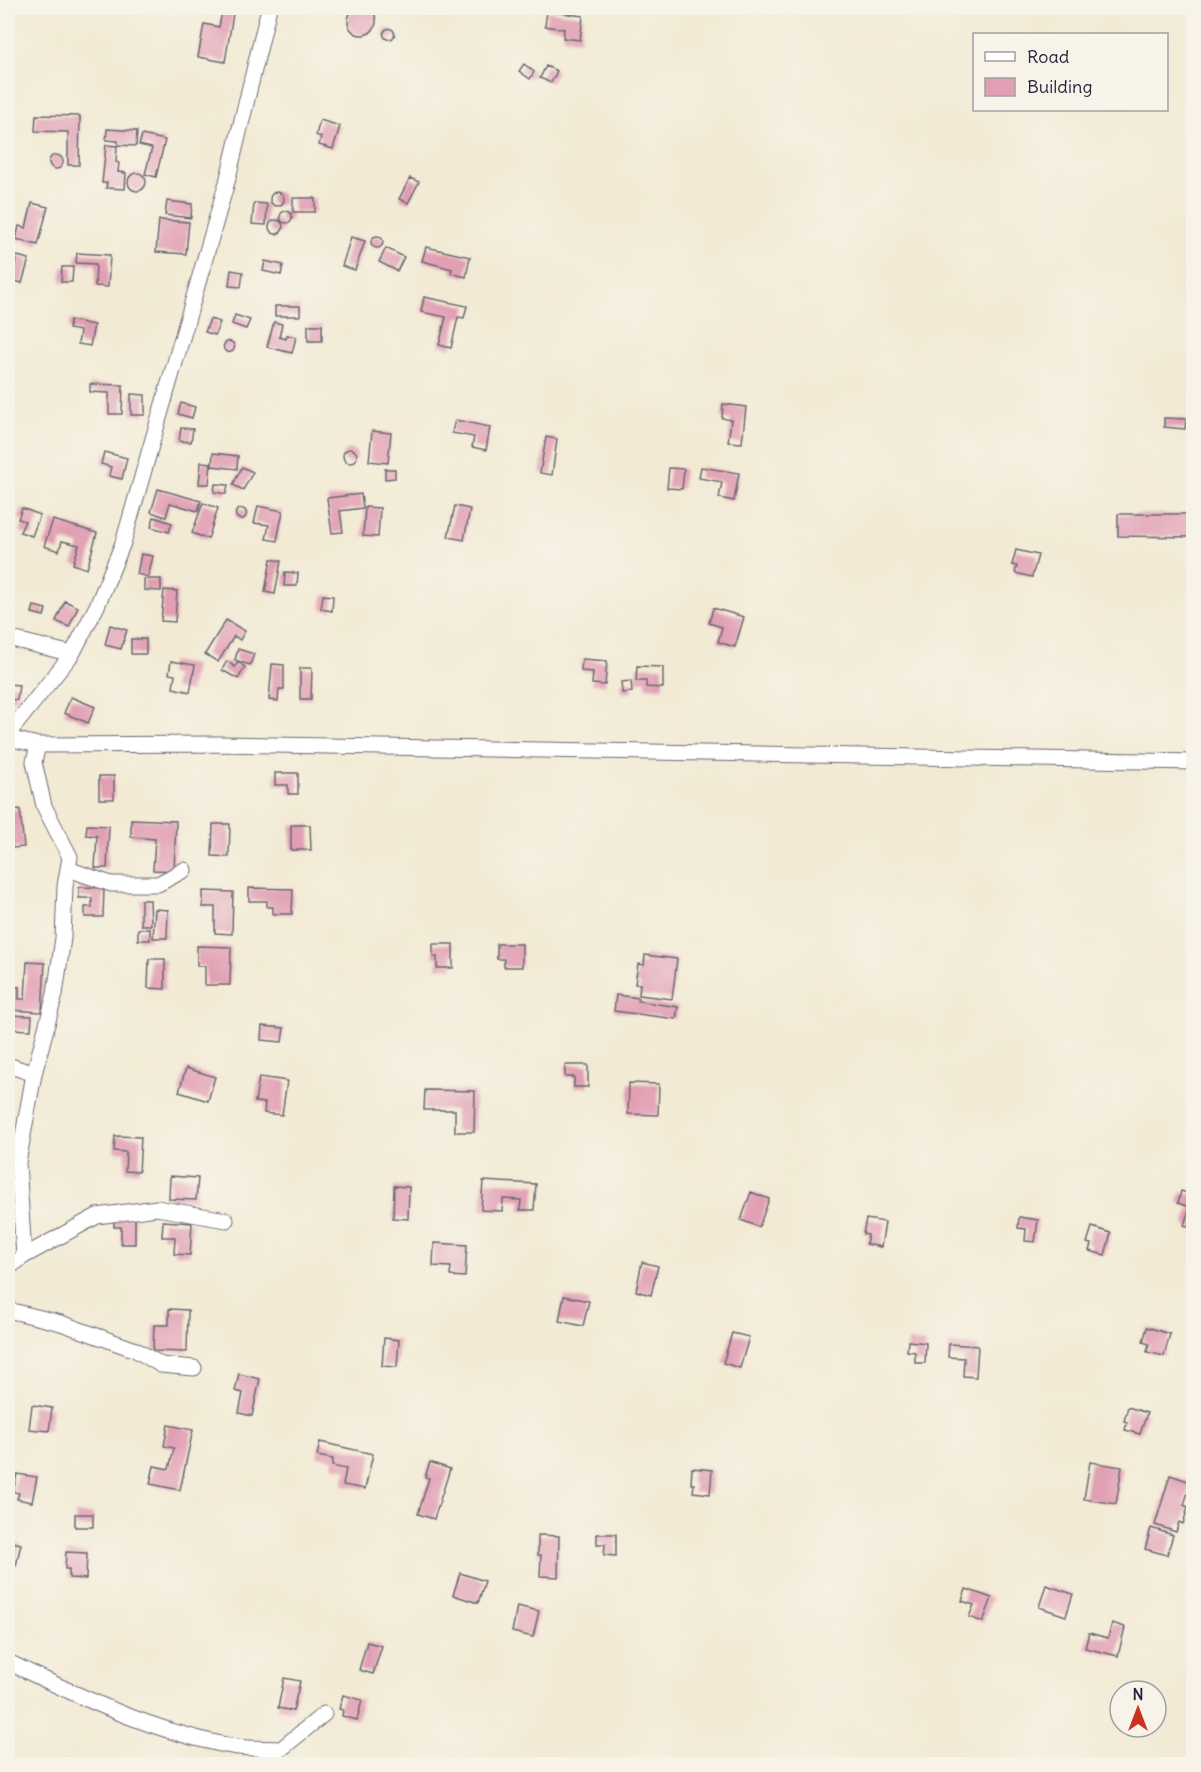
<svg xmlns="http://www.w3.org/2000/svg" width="1201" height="1772" font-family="Delius,sans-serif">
  <rect width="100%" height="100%" fill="#f7f3e8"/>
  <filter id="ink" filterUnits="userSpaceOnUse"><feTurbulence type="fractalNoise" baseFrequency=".0167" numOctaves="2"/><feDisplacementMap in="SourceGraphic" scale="12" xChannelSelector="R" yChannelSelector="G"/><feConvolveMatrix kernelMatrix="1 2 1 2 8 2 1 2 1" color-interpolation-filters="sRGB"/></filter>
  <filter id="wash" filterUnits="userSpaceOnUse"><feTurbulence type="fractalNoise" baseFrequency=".008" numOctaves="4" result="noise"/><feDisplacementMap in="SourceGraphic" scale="24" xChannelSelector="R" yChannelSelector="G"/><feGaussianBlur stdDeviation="1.35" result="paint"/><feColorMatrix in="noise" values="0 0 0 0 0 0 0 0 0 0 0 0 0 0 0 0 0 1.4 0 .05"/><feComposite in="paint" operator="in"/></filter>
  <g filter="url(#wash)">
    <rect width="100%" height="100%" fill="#f2ead4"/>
    <g id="blocks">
      <!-- building -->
      <path fill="#e19fb4" d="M348 21a14 14 0 1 1 28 0a14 14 0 1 1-28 0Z
        M 207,8 L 234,8 L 225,62 L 198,57 L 204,24 L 219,27 L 222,12 L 206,10 Z
        M 547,11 L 583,16 L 580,40 L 563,38 L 564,29 L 545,26 Z
        M383.5 34a5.5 5.5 0 1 1 11 0a5.5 5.5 0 1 1-11 0Z
        M 524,64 L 534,72 L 530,79 L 519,71 Z
        M 546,66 L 557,71 L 551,83 L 540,78 Z
        M 36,115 L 80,116 L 79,165 L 68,165 L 68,132 L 35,131 Z
        M 320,120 L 340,126 L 333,149 L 319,145 L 321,137 L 316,135 Z
        M 107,129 L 137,131 L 136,146 L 118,145 L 118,141 L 106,140 Z
        M 142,135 L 165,140 L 156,177 L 145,174 L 152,148 L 139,145 Z
        M 106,145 L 117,146 L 116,162 L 119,163 L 118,172 L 126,173 L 125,189 L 106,188 L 107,183 L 102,183 Z
        M49 162a7 7 0 1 1 14 0a7 7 0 1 1-14 0Z
        M128 182a9 9 0 1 1 18 0a9 9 0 1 1-18 0Z
        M 410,178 L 419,182 L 408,203 L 399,199 Z
        M270 199a7 7 0 1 1 14 0a7 7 0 1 1-14 0Z
        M 293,198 L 315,198 L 315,212 L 293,212 Z
        M 167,201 L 192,204 L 191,218 L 165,215 Z
        M 32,203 L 48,207 L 38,245 L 16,239 L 19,226 L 26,228 Z
        M 254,203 L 267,204 L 266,225 L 252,224 Z
        M280 217a6 6 0 1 1 12 0a6 6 0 1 1-12 0Z
        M 159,220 L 189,222 L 186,254 L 156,252 Z
        M269 227a7 7 0 1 1 14 0a7 7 0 1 1-14 0Z
        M371 242a6 6 0 1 1 12 0a6 6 0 1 1-12 0Z
        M 351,237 L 365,241 L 355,270 L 342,266 Z
        M 426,247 L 470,257 L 466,277 L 451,273 L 452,269 L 422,261 Z
        M 386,248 L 404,257 L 397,271 L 379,262 Z
        M 77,253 L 110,255 L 108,287 L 95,286 L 96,264 L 76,263 Z
        M 17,256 L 29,259 L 22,283 L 11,280 Z
        M 265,261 L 283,265 L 281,275 L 263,271 Z
        M 62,267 L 73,267 L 72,282 L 61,282 Z
        M 231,270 L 243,272 L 241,287 L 229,286 Z
        M 424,297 L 467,306 L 464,318 L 458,317 L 451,348 L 439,345 L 446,317 L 421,312 Z
        M 275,306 L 300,306 L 300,316 L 275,316 Z
        M 235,315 L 250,320 L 246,329 L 232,324 Z
        M 210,319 L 220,322 L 215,335 L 205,332 Z
        M 70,320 L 94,325 L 90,346 L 78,344 L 80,331 L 69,329 Z
        M 274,322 L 282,324 L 279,337 L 286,339 L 287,335 L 296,337 L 292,353 L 267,347 Z
        M 308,325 L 322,325 L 322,341 L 308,341 Z
        M223.5 347a5.5 5.5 0 1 1 11 0a5.5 5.5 0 1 1-11 0Z
        M 90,384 L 123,385 L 122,414 L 109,414 L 109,393 L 90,392 Z
        M 131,394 L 145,395 L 145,415 L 131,415 Z
        M 181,403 L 195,407 L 192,418 L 178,414 Z
        M 723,404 L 746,407 L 742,443 L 728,442 L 731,420 L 722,418 Z
        M 1164,418 L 1186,419 L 1185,429 L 1164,427 Z
        M 455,420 L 490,427 L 486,450 L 472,447 L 474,437 L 452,433 Z
        M 181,428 L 193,429 L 191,442 L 179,441 Z
        M 372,431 L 391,433 L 388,463 L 369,461 Z
        M 546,437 L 557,439 L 552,475 L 540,473 Z
        M343 456a7 7 0 1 1 14 0a7 7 0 1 1-14 0Z
        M 104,452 L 127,458 L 122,479 L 109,476 L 111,467 L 101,464 Z
        M 213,453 L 238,456 L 237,469 L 212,466 Z
        M 201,462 L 211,463 L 209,484 L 199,484 Z
        M 242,467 L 253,472 L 243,490 L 233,485 Z
        M 701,467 L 739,473 L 734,501 L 719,498 L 722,482 L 699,478 Z
        M 669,468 L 684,469 L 682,489 L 667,488 Z
        M 385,469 L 395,469 L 395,478 L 385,479 Z
        M 215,484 L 228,485 L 226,494 L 214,492 Z
        M 158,489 L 201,501 L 198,511 L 170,503 L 166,517 L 151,512 Z
        M 361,494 L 363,508 L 340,511 L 343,532 L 332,533 L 327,498 Z
        M 203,503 L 218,508 L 208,539 L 192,533 Z
        M 258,506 L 283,511 L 277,541 L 266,539 L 269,525 L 254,523 Z
        M 455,506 L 470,509 L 464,540 L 448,537 Z
        M 365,507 L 380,508 L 378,537 L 363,536 Z
        M 22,508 L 40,515 L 32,536 L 20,532 L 25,521 L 18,519 Z
        M235.5 514a5.5 5.5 0 1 1 11 0a5.5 5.5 0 1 1-11 0Z
        M 1118,514 L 1193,514 L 1192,537 L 1118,536 Z
        M 154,517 L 172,523 L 169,532 L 151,527 Z
        M 53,520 L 97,533 L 87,569 L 73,564 L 79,545 L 62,541 L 59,551 L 44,546 Z
        M 1016,550 L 1038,555 L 1032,577 L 1015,573 L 1017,566 L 1012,565 Z
        M 141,554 L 153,556 L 148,577 L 137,574 Z
        M 271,559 L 281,561 L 275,594 L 265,592 Z
        M 285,572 L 298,573 L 297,586 L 284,586 Z
        M 144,579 L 161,579 L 161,591 L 144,590 Z
        M 164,590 L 177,591 L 175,622 L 161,621 Z
        M 323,595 L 333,596 L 332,611 L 321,609 Z
        M 65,601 L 78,607 L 69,627 L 56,621 Z
        M 34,606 L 46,609 L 44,616 L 32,613 Z
        M 713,608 L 744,617 L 735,647 L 718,642 L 722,627 L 709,623 Z
        M 226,620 L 245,631 L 240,640 L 234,636 L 218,662 L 205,654 Z
        M 110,625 L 127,630 L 121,649 L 105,645 Z
        M 131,639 L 146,639 L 146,654 L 131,654 Z
        M 238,649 L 254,654 L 250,665 L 235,660 Z
        M 582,659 L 607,661 L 605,685 L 592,684 L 593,672 L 581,671 Z
        M 171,661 L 195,665 L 190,692 L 173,688 L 175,675 L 169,674 Z
        M 227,661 L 235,667 L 238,662 L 245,667 L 238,679 L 222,670 Z
        M 272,664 L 284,665 L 284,689 L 279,689 L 278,701 L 269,700 Z
        M 637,666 L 663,667 L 663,688 L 646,687 L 646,681 L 636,681 Z
        M 300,668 L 312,668 L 311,699 L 300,699 Z
        M 631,681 L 632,692 L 622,693 L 621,682 Z
        M 8,684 L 19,685 L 17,700 L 8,699 Z
        M 71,697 L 95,707 L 88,723 L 64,713 Z
        M 275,773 L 298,773 L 298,794 L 288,794 L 288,785 L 275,785 Z
        M 99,776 L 114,776 L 114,799 L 99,799 Z
        M 20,809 L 24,847 L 12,848 L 9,810 Z
        M 131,819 L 176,821 L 174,871 L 153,870 L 155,839 L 131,837 Z
        M 213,824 L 230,824 L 229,857 L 212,856 Z
        M 87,825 L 109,826 L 107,868 L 95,868 L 97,836 L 86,835 Z
        M 291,825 L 310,825 L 311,850 L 291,850 Z
        M 79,887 L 104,888 L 103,917 L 85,917 L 85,907 L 92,907 L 92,898 L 79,898 Z
        M 249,888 L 293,889 L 292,914 L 273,914 L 273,907 L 267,907 L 267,901 L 249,901 Z
        M 203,891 L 233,892 L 232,934 L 215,933 L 215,907 L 203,907 Z
        M 141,900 L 150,900 L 151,925 L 141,925 Z
        M 155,909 L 168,910 L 167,938 L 153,938 Z
        M 138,929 L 150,929 L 150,940 L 138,940 Z
        M 433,944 L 453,944 L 453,968 L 437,968 L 437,957 L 433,957 Z
        M 497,944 L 522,944 L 522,967 L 504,967 L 504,959 L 497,959 Z
        M 197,946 L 231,947 L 230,985 L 205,985 L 205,966 L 197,966 Z
        M 645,955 L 677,959 L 672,999 L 639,995 L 640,984 L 635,984 L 638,964 L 644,965 Z
        M 149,959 L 165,959 L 165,989 L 148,988 Z
        M 27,962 L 45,963 L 42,1012 L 8,1010 L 8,986 L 19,987 L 19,999 L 25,999 Z
        M 616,995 L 639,998 L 638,1001 L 678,1007 L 676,1019 L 614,1011 Z
        M 8,1015 L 32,1016 L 31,1030 L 8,1029 Z
        M 262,1026 L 284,1028 L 282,1042 L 261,1040 Z
        M 565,1065 L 588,1065 L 588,1087 L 574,1087 L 574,1077 L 565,1077 Z
        M 186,1068 L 215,1077 L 208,1101 L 179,1092 Z
        M 259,1077 L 287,1081 L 282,1115 L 264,1113 L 265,1103 L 255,1102 Z
        M 629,1083 L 659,1084 L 658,1115 L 628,1114 Z
        M 425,1090 L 475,1091 L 474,1132 L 455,1132 L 455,1110 L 424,1110 Z
        M 115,1136 L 141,1137 L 139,1172 L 125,1171 L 126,1152 L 114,1151 Z
        M 170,1176 L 198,1178 L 196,1200 L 169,1199 Z
        M 483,1181 L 536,1184 L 534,1210 L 520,1210 L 521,1200 L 503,1199 L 502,1211 L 481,1210 Z
        M 394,1186 L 409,1187 L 408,1219 L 393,1218 Z
        M 1181,1191 L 1194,1195 L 1194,1229 L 1184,1225 L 1190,1207 L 1178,1203 Z
        M 751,1192 L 769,1199 L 759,1227 L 741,1220 Z
        M 114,1217 L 135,1217 L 135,1244 L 121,1244 L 121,1227 L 114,1227 Z
        M 1019,1217 L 1038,1220 L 1035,1242 L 1025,1241 L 1026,1229 L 1018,1228 Z
        M 866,1219 L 885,1222 L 881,1247 L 866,1244 L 868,1235 L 863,1234 Z
        M 163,1221 L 192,1223 L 190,1255 L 174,1254 L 175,1237 L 162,1237 Z
        M 1092,1227 L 1111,1233 L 1105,1255 L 1089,1251 L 1091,1244 L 1087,1243 Z
        M 434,1243 L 467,1245 L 465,1277 L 450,1276 L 451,1267 L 433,1266 Z
        M 642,1262 L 658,1266 L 651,1295 L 636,1291 Z
        M 564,1296 L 589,1301 L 583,1326 L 559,1321 Z
        M 169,1309 L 188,1310 L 187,1352 L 153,1351 L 154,1325 L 169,1325 Z
        M 1147,1327 L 1170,1334 L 1164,1356 L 1147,1352 L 1149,1344 L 1143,1342 Z
        M 732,1333 L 749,1337 L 740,1368 L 723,1363 Z
        M 384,1338 L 399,1340 L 397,1367 L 382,1366 Z
        M 908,1341 L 926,1343 L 925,1363 L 915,1363 L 915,1352 L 907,1351 Z
        M 949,1344 L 978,1346 L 976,1377 L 963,1376 L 964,1358 L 948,1357 Z
        M 239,1374 L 260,1379 L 252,1416 L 239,1413 L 243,1393 L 235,1391 Z
        M 32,1405 L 52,1408 L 49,1431 L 29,1429 Z
        M 1128,1407 L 1147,1413 L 1140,1434 L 1125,1430 L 1127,1422 L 1124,1421 Z
        M 168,1425 L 193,1430 L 180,1490 L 150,1484 L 154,1466 L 169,1469 L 174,1448 L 164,1446 Z
        M 320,1442 L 373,1454 L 365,1489 L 343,1485 L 346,1469 L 332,1466 L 333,1459 L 317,1456 Z
        M 430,1462 L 450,1469 L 434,1519 L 418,1514 L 429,1478 L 425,1477 Z
        M 1090,1462 L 1122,1467 L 1116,1504 L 1084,1499 Z
        M 692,1468 L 712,1470 L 710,1494 L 693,1492 L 694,1484 L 691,1484 Z
        M 17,1474 L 37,1477 L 32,1502 L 17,1499 L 19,1493 L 13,1492 Z
        M 1170,1475 L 1191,1482 L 1184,1505 L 1188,1507 L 1183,1524 L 1179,1522 L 1176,1532 L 1155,1525 Z
        M 75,1514 L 93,1514 L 93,1527 L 75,1527 Z
        M 1151,1528 L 1173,1535 L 1167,1555 L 1145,1549 Z
        M 597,1534 L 616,1534 L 616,1556 L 604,1555 L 605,1544 L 597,1544 Z
        M 538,1535 L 559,1536 L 558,1577 L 540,1576 L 541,1555 L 538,1555 Z
        M 8,1541 L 21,1544 L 16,1566 L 8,1565 Z
        M 66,1552 L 87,1553 L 86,1579 L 69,1578 L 69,1569 L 65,1569 Z
        M 460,1573 L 485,1581 L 478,1603 L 453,1595 Z
        M 1046,1585 L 1073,1594 L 1066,1616 L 1039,1607 Z
        M 966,1589 L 992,1598 L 983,1622 L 969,1617 L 974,1605 L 962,1601 Z
        M 517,1606 L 539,1611 L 533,1637 L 512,1632 Z
        M 1112,1623 L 1125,1627 L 1118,1656 L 1085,1648 L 1089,1633 L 1108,1638 Z
        M 367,1642 L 382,1646 L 373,1674 L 359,1670 Z
        M 284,1678 L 300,1681 L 293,1711 L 278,1708 Z
        M 343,1695 L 362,1700 L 357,1720 L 342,1716 L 343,1710 L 339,1709 Z"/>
    </g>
  </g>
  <g filter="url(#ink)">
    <use href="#blocks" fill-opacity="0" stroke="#6b6871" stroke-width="1.5"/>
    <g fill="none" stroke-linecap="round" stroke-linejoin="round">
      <!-- minor casing -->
      <g stroke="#6b6871" stroke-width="17">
        <path id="minor" d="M 8,638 L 72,654
          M 8,734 L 72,654 L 97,606 L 123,543 L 227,182 L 269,8
          M 8,738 L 38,745 L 219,744 L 1194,762
          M 68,869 L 111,884 L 158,884 L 184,870
          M 8,1065 L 34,1074
          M 24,1256 L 18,1163 L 34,1074 L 55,994 L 63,938 L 65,886 L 70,857 L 44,806 L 34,762 L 38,745
          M 8,1268 L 24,1256 L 97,1216 L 157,1208 L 226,1220
          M 8,1310 L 61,1323 L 136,1350 L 161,1365 L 194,1368
          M 8,1662 C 80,1697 151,1731 231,1746 C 247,1749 265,1748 281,1749 L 324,1714"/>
      </g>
      <!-- minor -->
      <use href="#minor" stroke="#fff" stroke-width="15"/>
    </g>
  </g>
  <!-- margin -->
  <rect width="1201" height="1772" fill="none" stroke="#f7f3e8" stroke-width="30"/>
  <!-- legend -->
  <rect x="973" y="33" width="195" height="78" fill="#f7f3e8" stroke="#a29fa3" stroke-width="1.5"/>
  <rect x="985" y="52" width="30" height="9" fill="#ffffff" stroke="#a29fa3" stroke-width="1.5"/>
  <text x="1027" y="63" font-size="18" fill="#22223b">Road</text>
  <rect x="985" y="78" width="30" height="18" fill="#e19fb4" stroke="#a29fa3" stroke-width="1.5"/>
  <text x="1027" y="93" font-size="18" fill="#22223b">Building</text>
  <!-- north arrow -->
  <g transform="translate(1138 1709)"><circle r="28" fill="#f7f3e8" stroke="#a29fa3" stroke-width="1.5"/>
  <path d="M0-4.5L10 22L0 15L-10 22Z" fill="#c8321e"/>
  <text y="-9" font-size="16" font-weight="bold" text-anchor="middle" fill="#22223b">N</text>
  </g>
</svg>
